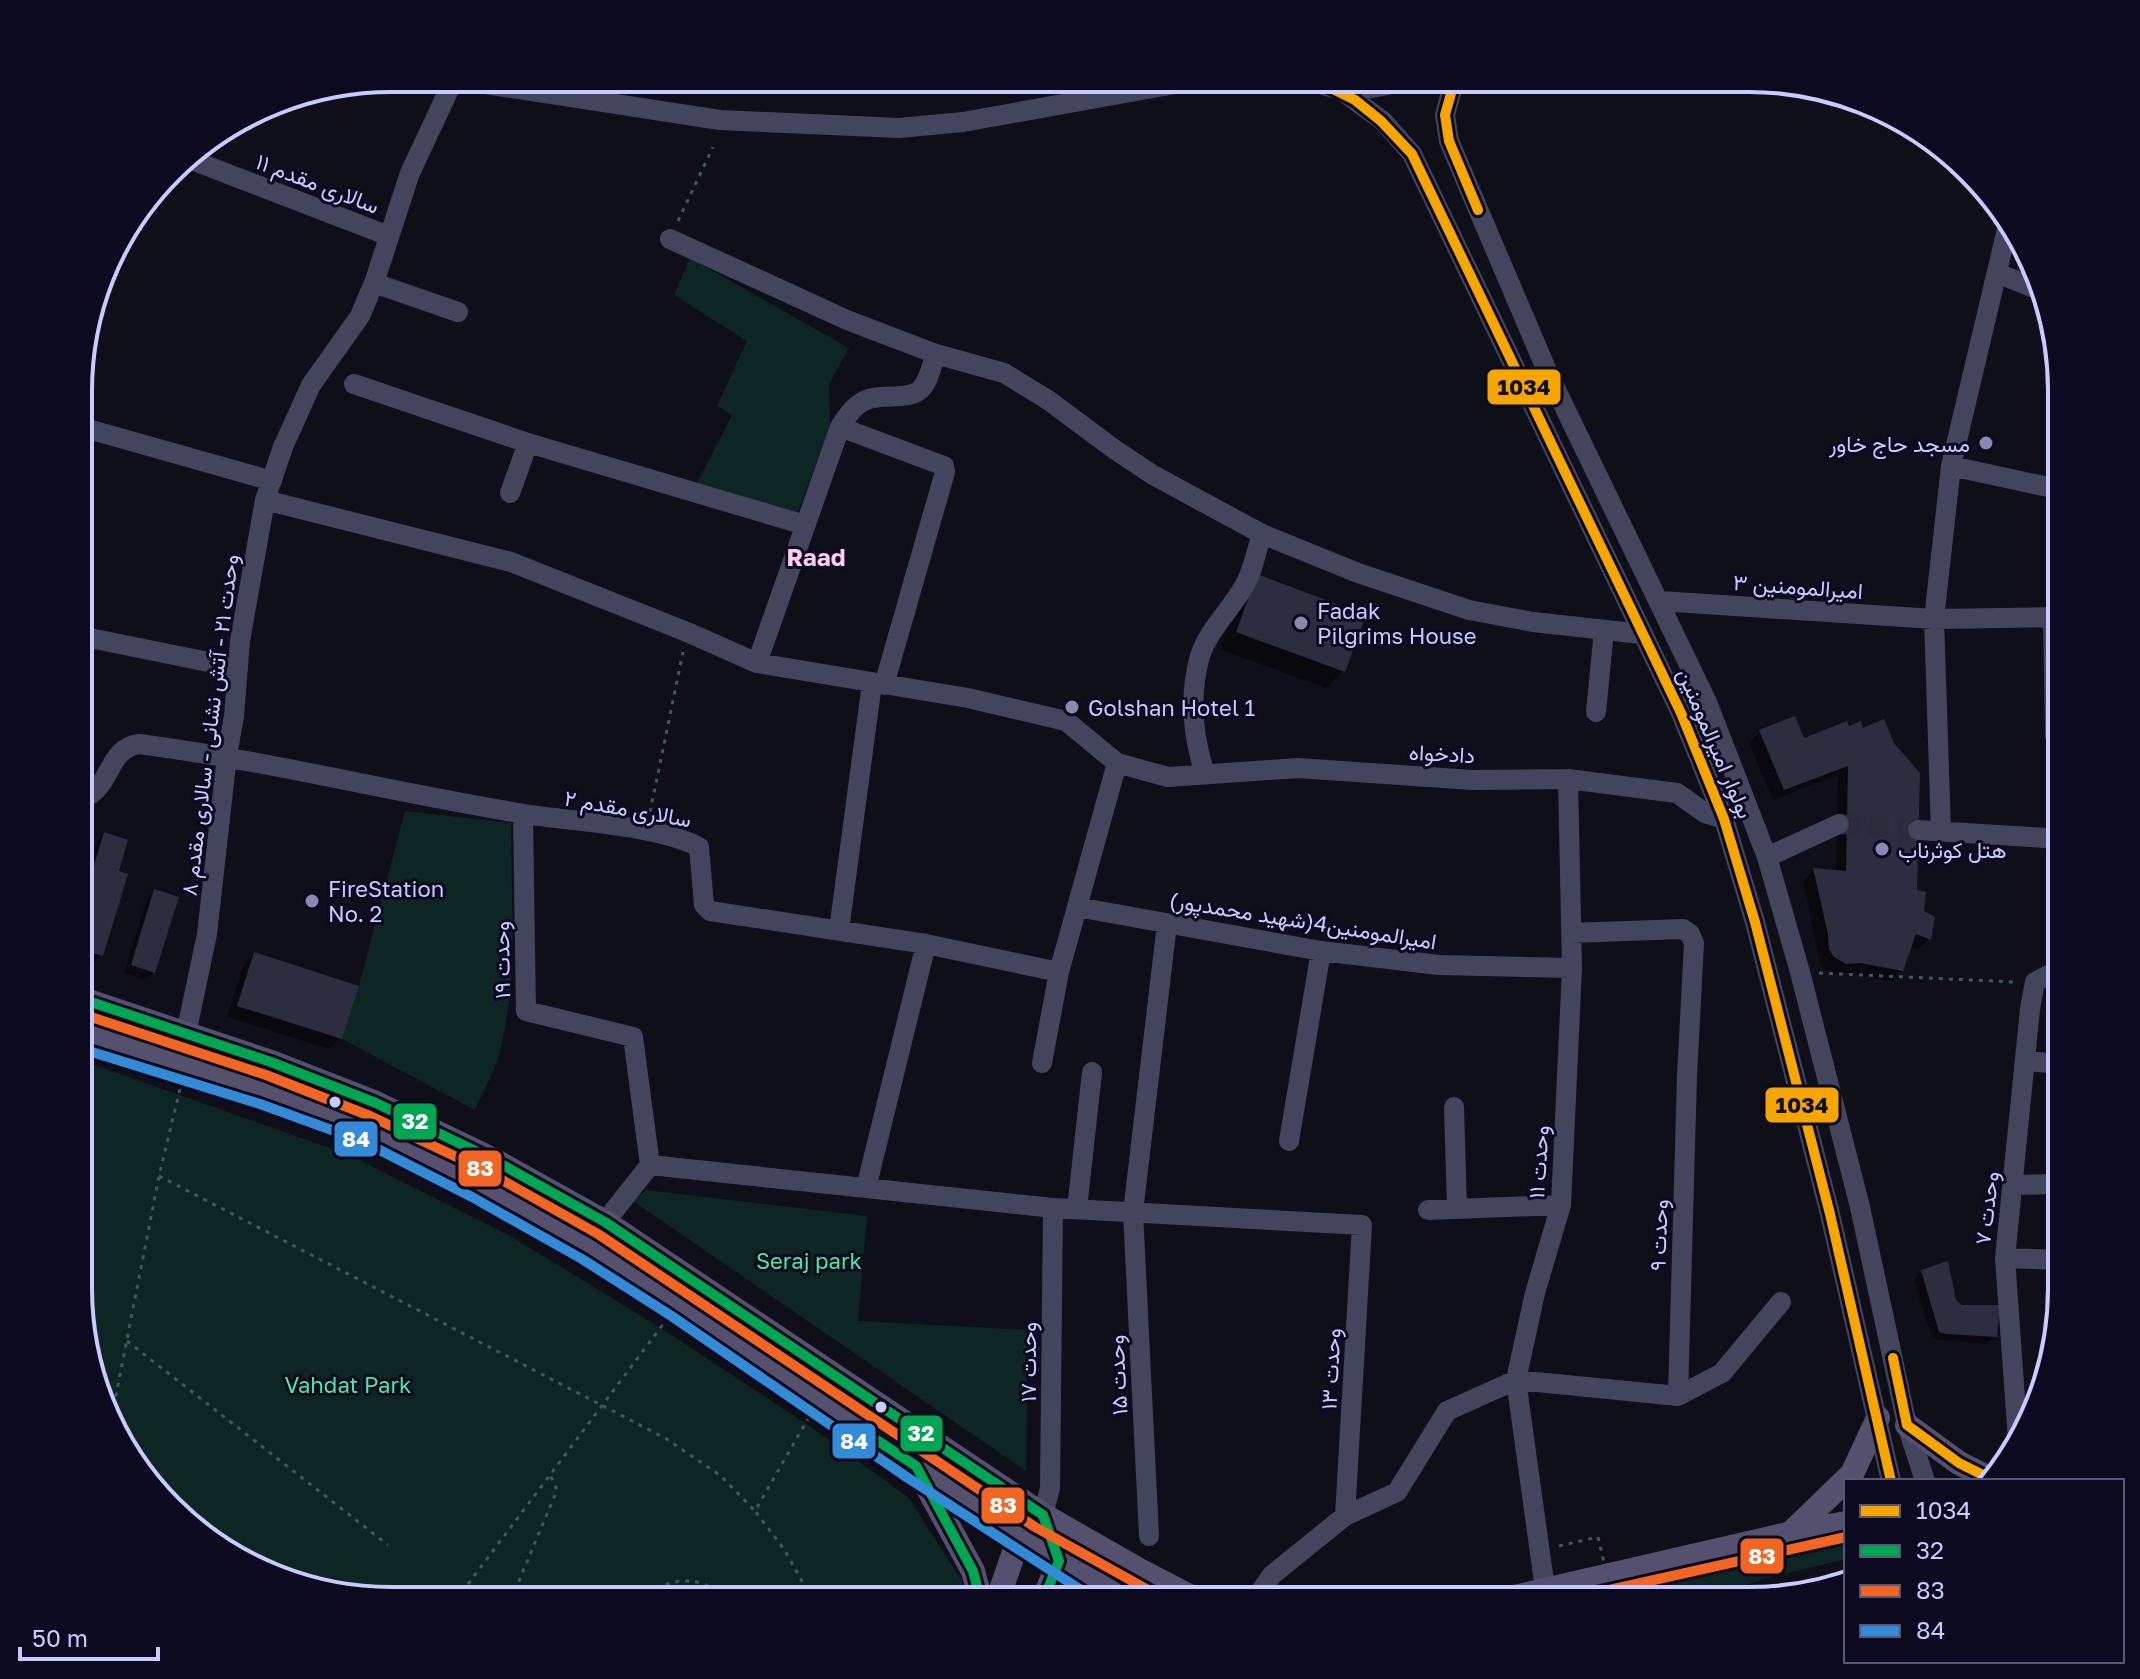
<svg xmlns="http://www.w3.org/2000/svg" width="2140" height="1679" font-family="'Golos Text',Vazirmatn,sans-serif">
  <rect width="100%" height="100%" fill="#0f0f1a"/>
  <!-- green -->
  <path fill="#0d2623" d="M 2022,242 L 2030,253 L 2036,281 L 2015,277 Z
    M 690,258 L 849,348 L 829,384 L 830,428 L 796,516 L 695,487 L 732,415 L 717,406 L 747,341 L 674,295 Z
    M 405,811 L 511,823 C 511,898 519,986 498,1058 C 492,1076 482,1093 475,1110 L 342,1039 L 359,986 Z
    M 92,1064 L 349,1155 L 512,1237 L 656,1325 L 805,1423 L 908,1497 L 962,1581 L 965,1601 L 371,1600 L 272,1577 L 184,1523 L 110,1426 L 79,1309 L 79,1105 Z
    M 646,1190 L 867,1216 L 858,1321 L 1028,1330 L 1026,1471 L 633,1201 Z
    M 1846,1540 L 1846,1559 L 1767,1578 L 1696,1601 L 1574,1601 Z"/>
  <!-- shadow -->
  <path fill="#0007" d="M 1257,577 L 1343,671 L 1326,688 L 1220,649 L 1241,594 Z
    M 1846,724 L 1915,892 L 1929,939 L 1918,950 L 1910,946 L 1902,970 L 1890,981 L 1848,973 L 1834,974 L 1822,967 L 1819,961 L 1803,881 L 1814,870 L 1836,872 L 1838,775 L 1773,800 L 1749,743 L 1760,732 L 1803,741 Z
    M 104,835 L 117,872 L 101,955 L 93,963 L 79,959 L 80,898 L 96,843 Z
    M 155,891 L 154,972 L 146,980 L 124,973 L 147,899 Z
    M 254,955 L 340,1038 L 329,1049 L 227,1017 L 243,966 Z
    M 1922,1272 L 1954,1301 L 1995,1336 L 1987,1344 L 1932,1339 L 1914,1280 Z"/>
  <!-- building -->
  <path fill="#2c2d3e" d="M 1257,574 L 1366,615 L 1345,672 L 1236,632 Z
    M 1795,716 L 1804,738 L 1847,721 L 1849,726 L 1861,721 L 1863,728 L 1884,719 L 1894,743 L 1920,773 L 1917,890 L 1926,892 L 1924,911 L 1935,917 L 1931,940 L 1916,934 L 1903,971 L 1860,963 L 1846,964 L 1833,956 L 1829,949 L 1828,934 L 1813,868 L 1846,871 L 1848,766 L 1784,790 L 1759,730 Z
    M 104,832 L 128,840 L 119,871 L 128,874 L 103,956 L 79,949 L 80,913 Z
    M 154,889 L 179,897 L 155,973 L 131,965 Z
    M 254,952 L 359,986 L 342,1039 L 237,1006 Z
    M 1948,1261 L 1956,1300 L 1962,1305 L 2000,1305 L 1997,1337 L 1946,1334 L 1939,1332 L 1921,1270 Z"/>
  <g fill="none" stroke-linecap="round" stroke-linejoin="round">
    <!-- minor-tunnel -->
    <path stroke="#2b2b3c" stroke-width="20" stroke-dasharray="20 10" stroke-linecap="butt" d="M 1839,824 L 1918,830"/>
    <!-- path -->
    <path stroke="#425660" stroke-width="3" stroke-dasharray="4 6" stroke-linecap="butt" d="M 678,221 L 713,147
      M 650,812 L 683,652
      M 1819,973 L 2015,982
      M 159,1176 L 665,1438 L 721,1476 L 755,1511
      M 127,1341 L 388,1545
      M 809,1417 L 755,1511 L 784,1549 L 813,1601
      M 110,1426 L 159,1176 L 181,1085
      M 154,1484 L 173,1499 L 176,1512
      M 1559,1546 L 1598,1537
      M 456,1600 L 667,1319
      M 511,1600 L 557,1490 L 550,1475
      M 640,1600 C 665,1578 702,1571 726,1601"/>
    <!-- minor -->
    <path stroke="#43455c" stroke-width="20" d="M 446,78 L 720,120 L 899,128 L 963,122 L 1175,84 L 1226,78
      M 1310,78 C 1337,97 1381,89 1410,78
      M 1455,78 L 1445,115 L 1449,141 L 1547,371 L 1707,702 L 1767,857 L 1800,972 L 1860,1207 L 1907,1425 L 1925,1481
      M 1342,91 L 1383,121 L 1412,154 L 1681,713 L 1724,819 L 1755,922 L 1830,1214 L 1891,1481
      M 184,157 L 389,236
      M 670,239 L 847,320 L 936,354 L 1004,373 L 1048,400 L 1114,449 L 1153,475 L 1262,534 L 1358,573 L 1469,610 L 1533,622 L 1642,634
      M 1997,273 L 2039,290
      M 374,283 L 458,312
      M 354,384 L 528,443 L 805,525
      M 81,427 L 272,481
      M 840,427 L 944,466 L 945,472 L 884,685
      M 1951,466 L 2062,490
      M 510,493 L 528,443
      M 265,500 L 511,562 L 687,632 L 757,663 L 968,698 L 1066,721 L 1117,763 L 1168,777 L 1298,768 L 1472,780 L 1568,779 L 1677,793 L 1705,813 L 1724,819
      M 1660,601 L 1934,619 L 2062,617
      M 2053,617 L 2055,736 L 2062,736
      M 80,636 L 238,668
      M 757,663 L 840,427 C 847,416 854,405 866,400 C 882,393 909,401 921,389 C 929,381 932,364 936,354
      M 1596,712 L 1604,630
      M 1205,774 C 1193,737 1189,695 1200,656 C 1208,631 1230,610 1243,588 C 1253,573 1256,551 1262,534
      M 80,793 L 91,794 C 112,779 110,748 139,744 C 269,761 396,793 525,814 C 574,822 657,825 699,847 L 704,905 L 710,911 L 926,944 L 1059,972
      M 523,814 L 526,1011 L 633,1037 L 650,1165
      M 1918,830 L 2062,839
      M 1941,831 L 1934,619 L 1951,466 L 2008,225
      M 1767,857 L 1839,824
      M 1077,907 L 1321,951 L 1439,965 L 1572,968
      M 839,930 L 872,683
      M 1571,933 L 1683,929 L 1690,934 L 1694,943 L 1687,1076 L 1678,1396
      M 186,1034 L 207,934 L 227,756 L 234,716 L 240,641 L 265,500 L 283,447 L 311,385 L 360,316 L 374,283 L 410,173 L 454,79
      M 2025,1061 L 2061,1064
      M 1042,1063 L 1059,972 L 1117,763
      M 1454,1107 L 1457,1209
      M 1289,1141 L 1321,951
      M 2014,1185 L 2061,1184
      M 866,1188 L 926,944
      M 1077,1209 L 1092,1072
      M 1428,1210 L 1561,1205
      M 605,1222 L 650,1165 L 1053,1208 L 1362,1225 L 1345,1516
      M 2005,1258 L 2061,1260
      M 2018,1440 L 2005,1258 L 2030,1009 L 2035,982 L 2056,971 L 2062,971
      M 1043,1515 L 1050,1488 L 1053,1208
      M 1149,1536 L 1133,1212 L 1167,924
      M 1545,1589 L 1516,1380 L 1535,1293 L 1561,1205 L 1572,968 L 1568,779
      M 1254,1601 L 1272,1575 L 1345,1516 L 1397,1492 L 1447,1411 L 1516,1380 L 1678,1396 L 1722,1373 L 1781,1302"/>
    <!-- major -->
    <path stroke="#56506f" stroke-width="24" d="M 79,998 L 271,1062 L 376,1103 L 492,1159 L 605,1222 L 1043,1515 L 1141,1571 L 1193,1598 L 1204,1601
      M 79,1033 L 264,1091 L 368,1128 L 479,1185 L 589,1247 L 678,1303 L 916,1466 L 1124,1601
      M 1907,1425 L 1959,1463 L 1993,1480
      M 919,1472 L 973,1571 L 981,1601
      M 1792,1532 L 1852,1474 L 1878,1418
      M 997,1601 L 1020,1535 L 1029,1527
      M 1043,1601 L 1059,1561 L 1055,1548
      M 1497,1601 L 1792,1533 L 1846,1523"/>
    <!-- path-bridge -->
    <path stroke="#425660" stroke-width="3" stroke-dasharray="4 6" stroke-linecap="butt" d="M 1598,1537 L 1613,1601"/>
    <!-- bus-1 casing -->
    <g stroke="#0b0a1f" stroke-width="16">
      <path id="bus-1" d="M 1311,78 L 1355,100 L 1381,121 L 1412,154 L 1681,713 L 1724,819 L 1755,922 L 1830,1214 L 1891,1481
        M 1455,79 L 1445,115 L 1449,141 L 1478,210
        M 1893,1358 L 1907,1425 L 1959,1463 L 1993,1480"/>
    </g>
    <!-- bus-2 casing -->
    <g stroke="#0b0a1f" stroke-width="16">
      <path id="bus-2" d="M 79,998 L 271,1062 L 376,1103 L 492,1159 L 605,1222 L 1043,1515 L 1059,1561 L 1043,1601
        M 872,1437 L 916,1466 L 973,1571 L 981,1601"/>
    </g>
    <!-- bus-3 casing -->
    <g stroke="#0b0a1f" stroke-width="16">
      <path id="bus-3" d="M 79,1013 L 266,1075 L 370,1116 L 486,1171 L 598,1234 L 1035,1527 L 1168,1601
        M 1560,1601 L 1846,1537"/>
    </g>
    <!-- bus-4 casing -->
    <g stroke="#0b0a1f" stroke-width="16">
      <path id="bus-4" d="M 79,1048 L 260,1104 L 362,1141 L 472,1197 L 582,1259 L 670,1315 L 908,1478 L 1098,1601"/>
    </g>
    <!-- bus-1 -->
    <use href="#bus-1" stroke="#f7a600" stroke-width="10"/>
    <!-- bus-2 -->
    <use href="#bus-2" stroke="#00a651" stroke-width="10"/>
    <!-- bus-3 -->
    <use href="#bus-3" stroke="#f26522" stroke-width="10"/>
    <!-- bus-4 -->
    <use href="#bus-4" stroke="#338bd7" stroke-width="10"/>
  </g>
  <!-- markers -->
  <g fill="#8889af" stroke="#0b0a1f" stroke-width="3">
    <circle cx="1986" cy="443" r="8"/>
    <circle cx="1301" cy="623" r="8"/>
    <circle cx="1072" cy="707" r="8"/>
    <circle cx="1882" cy="849" r="8"/>
    <circle cx="312" cy="901" r="8"/>
  </g>
  <g fill="#c9cbff" stroke="#0b0a1f" stroke-width="3">
    <circle cx="335" cy="1102" r="7"/>
    <circle cx="881" cy="1407" r="7"/>
  </g>
  <g text-anchor="middle" dominant-baseline="central" stroke-width="6" stroke-linejoin="round" paint-order="stroke">
    <!-- street labels -->
    <g font-size="22" fill="#c9cbff" stroke="#0b0a1f">
      <text transform="translate(318 183) rotate(21)">سالاری مقدم ۱۱</text>
      <text transform="translate(1798 586) rotate(4)">امیرالمومنین ۳</text>
      <text transform="translate(209 725) rotate(-83)">وحدت ۲۱ - آتش نشانی - سالاری مقدم ۸</text>
      <text transform="translate(1716 743) rotate(67)">بولوار امیرالمومنین</text>
      <text transform="translate(1442 753) rotate(3)">دادخواه</text>
      <text transform="translate(628 808) rotate(10)">سالاری مقدم ۲</text>
      <text transform="translate(1303 920) rotate(9)">امیرالمومنین4(شهید محمدپور)</text>
      <text transform="translate(501 960) rotate(-91)">وحدت ۱۹</text>
      <text transform="translate(1538 1162) rotate(-86)">وحدت ۱۱</text>
      <text transform="translate(1986 1208) rotate(-83)">وحدت ۷</text>
      <text transform="translate(1658 1235) rotate(-88)">وحدت ۹</text>
      <text transform="translate(1027 1362) rotate(-90)">وحدت ۱۷</text>
      <text transform="translate(1330 1369) rotate(-87)">وحدت ۱۳</text>
      <text transform="translate(1117 1375) rotate(-93)">وحدت ۱۵</text>
    </g>
    <!-- poi labels -->
    <g font-size="22" fill="#c9cbff" stroke="#0b0a1f" text-anchor="start">
      <text x="1970" y="443" text-anchor="end">مسجد حاج خاور</text>
      <text x="1317" y="610">Fadak<tspan x="1317" dy="25">Pilgrims House</tspan></text>
      <text x="1088" y="707">Golshan Hotel 1</text>
      <text x="1898" y="849">هتل کوثرناب</text>
      <text x="328" y="888">FireStation<tspan x="328" dy="25">No. 2</tspan></text>
    </g>
    <!-- park labels -->
    <g font-size="22" fill="#4be9a9" stroke="#0b0a1f">
      <text x="809" y="1260">Seraj park</text>
      <text x="348" y="1384">Vahdat Park</text>
    </g>
    <!-- neighbourhood labels -->
    <g font-size="24" font-weight="bold" fill="#ffcbf4" stroke="#0b0a1f">
      <text x="816" y="556">Raad</text>
    </g>
  </g>
  <!-- crop -->
  <path d="M0 0H2140V1679H0ZM391 92H1749A299 299 0 0 1 2048 391V1288A299 299 0 0 1 1749 1587H391A299 299 0 0 1 92 1288V391A299 299 0 0 1 391 92Z" fill="#0b0a1f" fill-rule="evenodd"/>
  <path fill="none" stroke="#c9cbff" stroke-width="4" d="M391 92H1749A299 299 0 0 1 2048 391V1288A299 299 0 0 1 1749 1587H391A299 299 0 0 1 92 1288V391A299 299 0 0 1 391 92Z"/>
  <g stroke="#0b0a1f" stroke-width="3">
    <rect x="1486" y="368" width="76" height="38" rx="8" fill="#f7a600"/>
    <rect x="1764" y="1086" width="76" height="38" rx="8" fill="#f7a600"/>
    <rect x="392" y="1102" width="46" height="39" rx="8" fill="#00a651"/>
    <rect x="333" y="1120" width="46" height="38" rx="8" fill="#338bd7"/>
    <rect x="457" y="1149" width="46" height="39" rx="8" fill="#f26522"/>
    <rect x="899" y="1414" width="45" height="39" rx="8" fill="#00a651"/>
    <rect x="831" y="1422" width="46" height="38" rx="8" fill="#338bd7"/>
    <rect x="980" y="1486" width="46" height="39" rx="8" fill="#f26522"/>
    <rect x="1739" y="1537" width="46" height="38" rx="8" fill="#f26522"/>
  </g>
  <g font-size="22" text-anchor="middle" font-weight="bold" fill="#fff">
    <text x="415" y="1129">32</text>
    <text x="356" y="1147">84</text>
    <text x="480" y="1176">83</text>
    <text x="921" y="1441">32</text>
    <text x="854" y="1449">84</text>
    <text x="1003" y="1513">83</text>
    <text x="1762" y="1564">83</text>
  </g>
  <g font-size="22" text-anchor="middle" font-weight="bold" fill="#111">
    <text x="1524" y="395">1034</text>
    <text x="1802" y="1113">1034</text>
  </g>
  <!-- legend -->
  <rect x="1844" y="1479" width="280" height="184" fill="#0b0a1f" stroke="#575779" stroke-width="2"/>
  <rect x="1860" y="1505" width="40" height="12" fill="#f7a600" stroke="#575779" stroke-width="2"/>
  <text x="1916" y="1519" font-size="24" fill="#c9cbff">1034</text>
  <rect x="1860" y="1545" width="40" height="12" fill="#00a651" stroke="#575779" stroke-width="2"/>
  <text x="1916" y="1559" font-size="24" fill="#c9cbff">32</text>
  <rect x="1860" y="1585" width="40" height="12" fill="#f26522" stroke="#575779" stroke-width="2"/>
  <text x="1916" y="1599" font-size="24" fill="#c9cbff">83</text>
  <rect x="1860" y="1625" width="40" height="12" fill="#338bd7" stroke="#575779" stroke-width="2"/>
  <text x="1916" y="1639" font-size="24" fill="#c9cbff">84</text>
  <!-- scale -->
  <path d="M20 1647v12h138v-12" fill="none" stroke="#c9cbff" stroke-width="4"/>
  <text x="32" y="1647" font-size="24" fill="#c9cbff" stroke="#0b0a1f" stroke-width="6" paint-order="stroke">50 m</text>
</svg>
